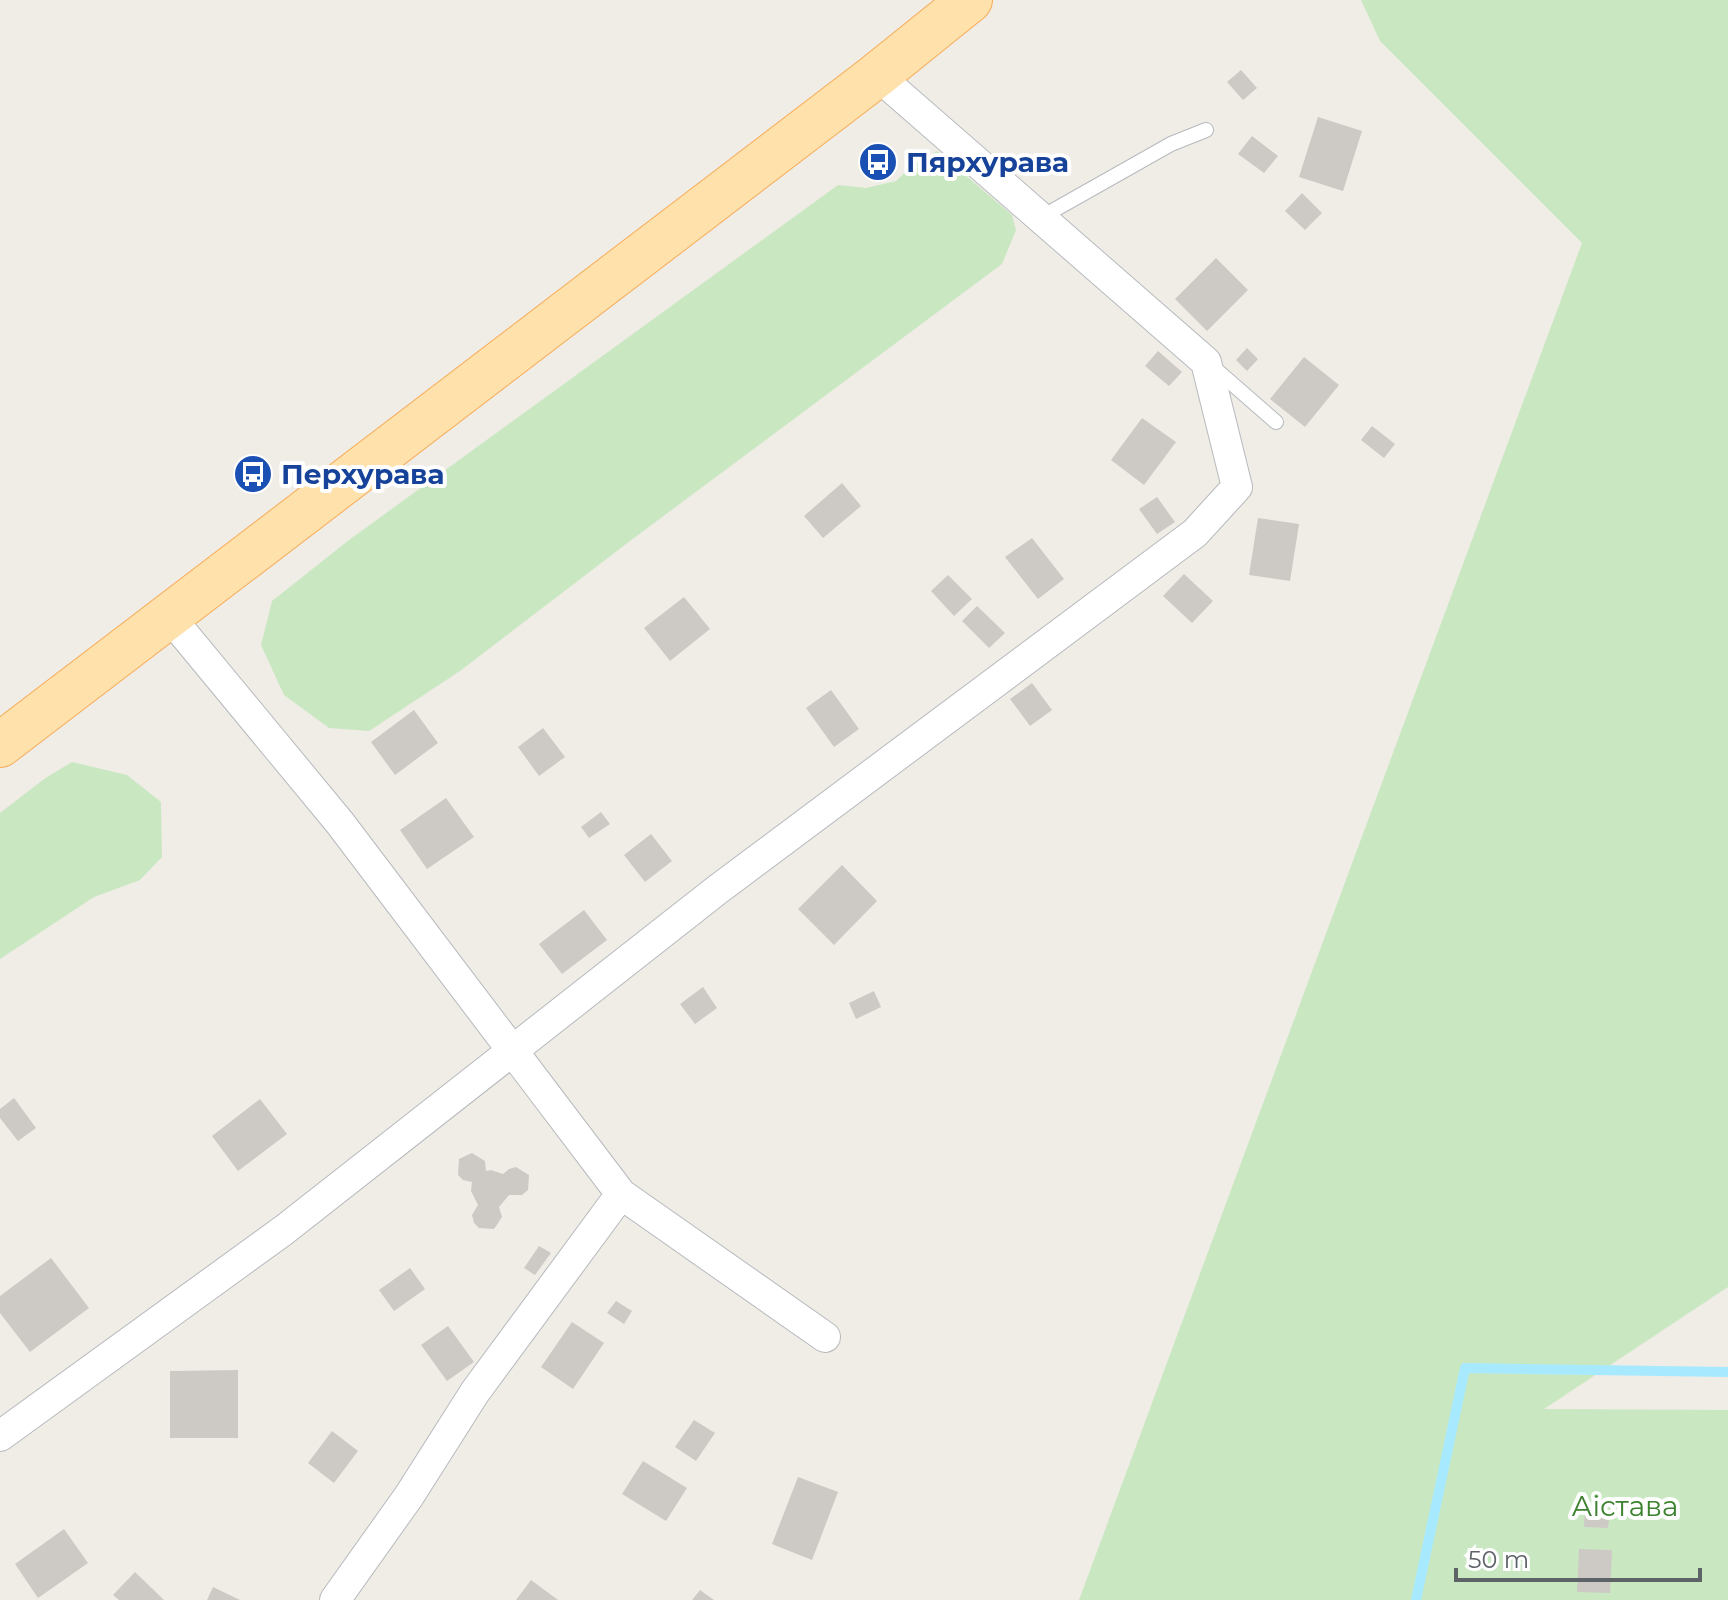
<svg xmlns="http://www.w3.org/2000/svg" width="1728" height="1600" font-family="Montserrat,sans-serif">
  <rect width="100%" height="100%" fill="#f0ece6"/>
  <!-- green -->
  <path fill="#c9e8c2" d="M 1361,0 L 1728,0 L 1728,1287 L 1544,1409 L 1728,1410 L 1728,1600 L 1079,1600 L 1582,243 L 1380,41 Z
    M 937,151 L 1012,215 L 1016,230 L 1002,264 L 630,541 L 460,671 L 369,731 L 329,728 L 284,695 L 261,645 L 272,601 L 349,540 L 838,185 L 866,188 L 896,181 L 913,165 Z
    M 72,762 L 127,775 L 161,802 L 162,857 L 140,880 L 94,897 L 0,959 L 0,813 L 44,779 Z"/>
  <g fill="none" stroke-linecap="round" stroke-linejoin="round">
    <!-- stream -->
    <path stroke="#a7eaff" stroke-width="10" d="M 1416,1600 L 1465,1368 L 1728,1372"/>
  </g>
  <!-- building -->
  <path fill="#cdc9c5" d="M 1241,70 L 1257,88 L 1243,100 L 1227,82 Z
    M 1318,117 L 1362,131 L 1343,191 L 1299,177 Z
    M 1252,136 L 1278,156 L 1264,173 L 1238,154 Z
    M 1302,193 L 1322,213 L 1305,230 L 1285,211 Z
    M 1216,258 L 1248,290 L 1207,331 L 1175,299 Z
    M 1247,348 L 1258,359 L 1247,371 L 1236,360 Z
    M 1158,351 L 1182,372 L 1169,386 L 1145,366 Z
    M 1304,357 L 1339,385 L 1305,427 L 1270,399 Z
    M 1142,418 L 1176,442 L 1144,485 L 1111,460 Z
    M 1372,426 L 1395,444 L 1384,458 L 1361,440 Z
    M 842,483 L 861,506 L 823,538 L 804,516 Z
    M 1157,497 L 1175,522 L 1157,534 L 1139,509 Z
    M 1258,518 L 1299,524 L 1290,581 L 1249,575 Z
    M 1032,538 L 1064,579 L 1038,599 L 1005,557 Z
    M 1184,574 L 1213,601 L 1192,623 L 1163,596 Z
    M 948,575 L 972,599 L 954,616 L 931,591 Z
    M 684,597 L 710,629 L 670,661 L 644,628 Z
    M 977,606 L 1005,633 L 989,648 L 962,621 Z
    M 1032,683 L 1052,710 L 1030,726 L 1010,699 Z
    M 831,690 L 859,729 L 834,747 L 806,708 Z
    M 414,710 L 438,743 L 395,775 L 371,742 Z
    M 543,728 L 565,757 L 539,776 L 518,747 Z
    M 446,798 L 474,837 L 427,869 L 400,830 Z
    M 601,812 L 610,824 L 589,838 L 581,827 Z
    M 651,834 L 672,861 L 645,882 L 624,855 Z
    M 842,865 L 877,901 L 834,945 L 798,909 Z
    M 584,910 L 607,940 L 562,974 L 539,944 Z
    M 703,987 L 717,1008 L 695,1024 L 680,1004 Z
    M 874,991 L 881,1007 L 856,1019 L 849,1003 Z
    M 14,1098 L 36,1128 L 18,1141 L 0,1118 L 0,1109 Z
    M 260,1099 L 287,1134 L 238,1171 L 212,1136 Z
    M 472,1153 L 485,1161 L 486,1171 L 491,1170 L 503,1174 L 509,1169 L 516,1167 L 529,1175 L 528,1190 L 522,1195 L 509,1195 L 499,1207 L 502,1217 L 494,1229 L 479,1228 L 474,1223 L 472,1215 L 478,1205 L 471,1191 L 472,1182 L 463,1180 L 458,1175 L 459,1159 Z
    M 539,1246 L 551,1253 L 535,1275 L 524,1268 Z
    M 51,1258 L 89,1308 L 30,1352 L 0,1313 L 0,1296 Z
    M 410,1268 L 425,1289 L 394,1311 L 379,1290 Z
    M 616,1301 L 632,1311 L 624,1324 L 607,1313 Z
    M 572,1322 L 604,1343 L 573,1389 L 541,1367 Z
    M 448,1326 L 474,1362 L 447,1381 L 421,1345 Z
    M 238,1370 L 238,1438 L 170,1438 L 170,1371 Z
    M 694,1420 L 715,1433 L 696,1461 L 675,1447 Z
    M 332,1431 L 358,1451 L 334,1483 L 308,1463 Z
    M 643,1461 L 687,1488 L 666,1521 L 622,1494 Z
    M 798,1477 L 838,1492 L 812,1560 L 772,1544 Z
    M 1585,1509 L 1610,1511 L 1608,1528 L 1584,1527 Z
    M 64,1529 L 88,1563 L 38,1598 L 15,1564 Z
    M 1579,1549 L 1612,1550 L 1610,1593 L 1577,1592 Z
    M 135,1572 L 164,1600 L 119,1600 L 113,1595 Z
    M 531,1580 L 558,1600 L 516,1600 Z
    M 213,1587 L 240,1600 L 207,1600 Z
    M 700,1590 L 714,1600 L 692,1600 Z"/>
  <g fill="none" stroke-linecap="round" stroke-linejoin="round">
    <!-- service casing -->
    <g stroke="#b6babd" stroke-width="16">
      <path id="service" d="M 1040,218 L 1171,144 L 1206,130
        M 1213,367 L 1276,422"/>
    </g>
    <!-- minor casing -->
    <g stroke="#b6babd" stroke-width="32">
      <path id="minor" d="M 169,616 L 340,823 L 621,1194 L 825,1337
        M 0,1436 L 284,1230 L 717,890 L 1195,533 L 1237,487 L 1206,362 L 877,75
        M 335,1600 L 409,1496 L 475,1392 L 621,1194"/>
    </g>
    <!-- primary casing -->
    <g stroke="#f7ac58" stroke-width="46">
      <path id="primary" d="M 0,745 L 877,75 L 970,0"/>
    </g>
    <!-- service -->
    <use href="#service" stroke="#fff" stroke-width="14"/>
    <!-- minor -->
    <use href="#minor" stroke="#fff" stroke-width="30"/>
    <!-- primary -->
    <use href="#primary" stroke="#ffe1ac" stroke-width="44"/>
  </g>
  <!-- icons -->
  <defs>
    <g id="bus-disc" transform="scale(2)"><circle r="9.5" fill="#1a4fb4" stroke="#fff"/><path d="M-5-6H5V4H4V6H2V4H-2V6H-4V4H-5ZM-3.5-4V0h7V-4ZM-3.5 1.2v1.5H-2V1.2ZM2 1.2v1.5H3.5V1.2Z" fill="#fff"/></g>
  </defs>
  <g fill-rule="evenodd">
    <use href="#bus-disc" x="878" y="162"/>
    <use href="#bus-disc" x="253" y="474"/>
  </g>
  <g text-anchor="middle" dominant-baseline="central" stroke-width="8" stroke-linejoin="round" paint-order="stroke">
    <!-- transit labels -->
    <g font-size="28" font-weight="bold" fill="#164399" stroke="#fff" text-anchor="start">
      <text x="906" y="162">Пярхурава</text>
      <text x="281" y="474">Перхурава</text>
    </g>
    <!-- park labels -->
    <g font-size="28" fill="#3d8230" stroke="#fff">
      <text x="1625" y="1506">Аістава</text>
    </g>
  </g>
  <!-- scale -->
  <path d="M1456 1568v12h244v-12" fill="none" stroke="#5d6367" stroke-width="4"/>
  <text x="1468" y="1568" font-size="24" fill="#5d6367" stroke="#ffffff" stroke-width="6" paint-order="stroke">50 m</text>
</svg>
